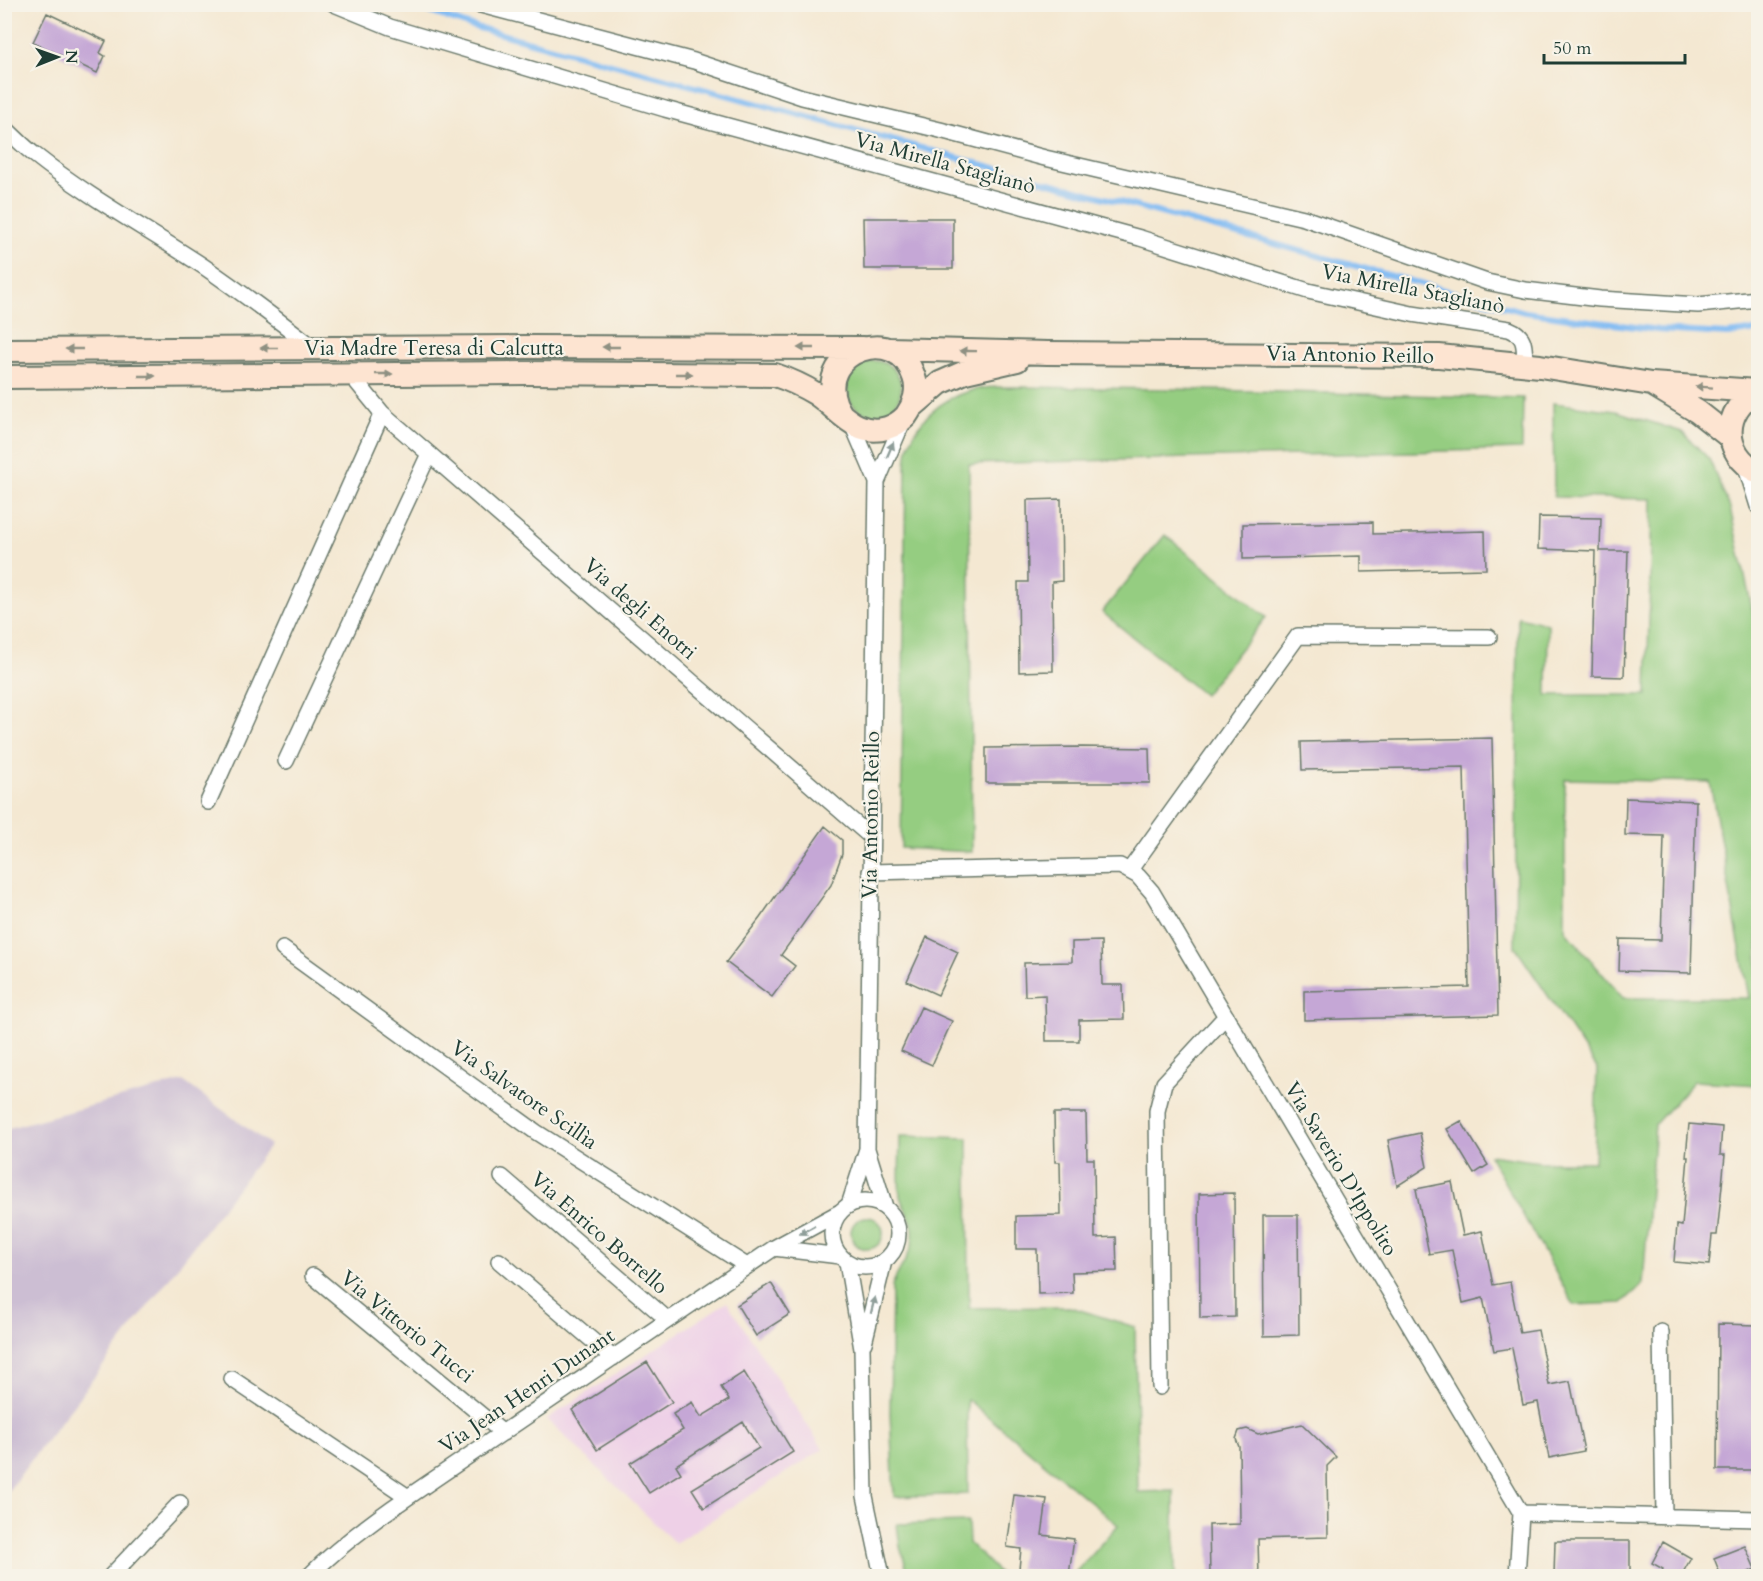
<svg xmlns="http://www.w3.org/2000/svg" width="1763" height="1581" font-family="Cardo,serif">
  <rect width="100%" height="100%" fill="#f7f3e8"/>
  <filter id="ink" filterUnits="userSpaceOnUse"><feTurbulence type="fractalNoise" baseFrequency=".0167" numOctaves="2"/><feDisplacementMap in="SourceGraphic" scale="12" xChannelSelector="R" yChannelSelector="G"/><feConvolveMatrix kernelMatrix="1 2 1 2 8 2 1 2 1" color-interpolation-filters="sRGB"/></filter>
  <filter id="wash" filterUnits="userSpaceOnUse"><feTurbulence type="fractalNoise" baseFrequency=".008" numOctaves="4" result="noise"/><feDisplacementMap in="SourceGraphic" scale="24" xChannelSelector="R" yChannelSelector="G"/><feGaussianBlur stdDeviation="1.35" result="paint"/><feColorMatrix in="noise" values="0 0 0 0 0 0 0 0 0 0 0 0 0 0 0 0 0 1.4 0 .05"/><feComposite in="paint" operator="in"/></filter>
  <g filter="url(#wash)">
    <rect width="100%" height="100%" fill="#f4e8d2"/>
    <!-- built -->
    <path fill="#eed0e7" d="M 727,1302 L 823,1449 L 675,1543 L 547,1419 Z"/>
    <!-- industrial -->
    <path fill="#ccbed3" d="M 183,1081 L 270,1145 L 5,1495 L 5,1129 Z"/>
    <!-- green -->
    <path fill="#95cd81" stroke="#5a855a" stroke-width="1.5" fill-rule="evenodd" d="M847 388a27 27 0 1 1 54 0a27 27 0 1 1-54 0Z
      M 1016,387 L 1168,389 L 1523,398 L 1522,449 L 969,464 L 972,852 L 901,848 L 906,465 C 907,458 907,449 910,442 C 923,412 951,393 983,388 C 994,387 1006,387 1016,387 Z
      M 1553,403 L 1616,411 L 1682,432 L 1709,459 L 1730,508 L 1758,636 L 1758,1085 L 1694,1081 L 1655,1124 L 1643,1284 L 1622,1303 L 1574,1305 L 1489,1155 L 1540,1162 L 1594,1162 L 1597,1068 L 1515,947 L 1518,617 L 1548,624 L 1547,695 L 1647,695 L 1652,499 L 1554,497 ZM 1565,779 L 1710,782 L 1749,998 L 1623,998 L 1565,930 Z
      M 1165,535 L 1266,617 L 1204,695 L 1102,612 Z
      M 900,1136 L 968,1138 L 969,1308 L 1070,1307 L 1135,1327 L 1138,1492 L 1174,1491 L 1175,1576 L 1072,1576 L 1118,1525 L 967,1399 L 968,1494 L 894,1497 L 890,1413 L 892,1286 C 898,1269 913,1254 913,1235 C 914,1218 903,1209 900,1196 C 898,1180 900,1153 900,1136 Z
      M851 1233a16 16 0 1 1 32 0a16 16 0 1 1-32 0Z
      M 968,1522 L 969,1543 L 1002,1576 L 909,1576 L 900,1547 L 897,1524 Z"/>
    <g fill="none" stroke-linecap="round" stroke-linejoin="round">
      <!-- stream -->
      <path stroke="#81bbf3" stroke-width="6" d="M 407,4 L 468,25 L 1525,312 L 1658,330 L 1728,334 L 1758,330"/>
    </g>
    <g id="blocks">
      <!-- building -->
      <path fill="#c5a7d6" d="M 47,13 L 106,41 L 100,53 L 105,56 L 97,73 L 33,42 Z
        M 863,218 L 953,218 L 953,269 L 864,269 Z
        M 1061,499 L 1062,581 L 1052,582 L 1053,671 L 1019,672 L 1018,582 L 1028,582 L 1027,500 Z
        M 1539,517 L 1601,518 L 1600,551 L 1628,551 L 1624,677 L 1592,676 L 1595,551 L 1538,549 Z
        M 1373,522 L 1373,534 L 1485,531 L 1486,569 L 1361,572 L 1361,556 L 1243,559 L 1243,524 Z
        M 1492,738 L 1498,1015 L 1304,1020 L 1304,991 L 1469,987 L 1464,767 L 1302,770 L 1301,742 Z
        M 1082,747 L 1149,748 L 1150,783 L 986,783 L 986,748 Z
        M 1626,798 L 1696,801 L 1691,973 L 1619,971 L 1620,939 L 1661,940 L 1664,836 L 1625,835 Z
        M 825,826 L 842,840 L 842,854 L 831,885 L 781,955 L 795,966 L 772,997 L 726,962 L 760,918 Z
        M 927,937 L 958,952 L 938,995 L 907,981 Z
        M 1101,941 L 1102,985 L 1123,985 L 1124,1019 L 1079,1020 L 1079,1041 L 1046,1041 L 1045,995 L 1025,996 L 1024,963 L 1072,962 L 1072,942 Z
        M 921,1007 L 952,1021 L 932,1065 L 901,1051 Z
        M 1054,1113 L 1086,1113 L 1087,1159 L 1094,1159 L 1095,1238 L 1116,1237 L 1117,1271 L 1072,1272 L 1073,1293 L 1038,1294 L 1037,1249 L 1016,1249 L 1016,1216 L 1061,1215 L 1060,1162 L 1055,1162 Z
        M 1461,1121 L 1488,1165 L 1474,1174 L 1447,1129 Z
        M 1689,1124 L 1722,1127 L 1720,1155 L 1725,1155 L 1717,1235 L 1712,1235 L 1709,1265 L 1674,1262 L 1677,1225 L 1682,1226 L 1688,1157 L 1686,1157 Z
        M 1420,1133 L 1427,1167 L 1397,1186 L 1388,1140 Z
        M 1452,1182 L 1463,1235 L 1482,1231 L 1493,1285 L 1510,1282 L 1520,1333 L 1538,1330 L 1549,1385 L 1570,1381 L 1584,1451 L 1549,1458 L 1538,1402 L 1523,1405 L 1512,1348 L 1494,1351 L 1483,1298 L 1463,1303 L 1452,1250 L 1429,1254 L 1416,1189 Z
        M 1234,1193 L 1235,1317 L 1200,1318 L 1199,1194 Z
        M 1263,1215 L 1298,1215 L 1299,1335 L 1264,1336 Z
        M 771,1283 L 790,1314 L 756,1336 L 737,1305 Z
        M 1718,1324 L 1758,1325 L 1758,1352 L 1756,1352 L 1755,1440 L 1758,1440 L 1758,1470 L 1717,1470 Z
        M 647,1362 L 672,1402 L 597,1450 L 572,1410 Z
        M 744,1372 L 793,1452 L 704,1508 L 692,1489 L 759,1448 L 743,1422 L 676,1465 L 681,1473 L 649,1493 L 630,1463 L 683,1430 L 673,1414 L 692,1402 L 701,1417 L 729,1400 L 721,1387 Z
        M 1302,1424 L 1336,1457 L 1327,1466 L 1328,1537 L 1258,1539 L 1259,1576 L 1210,1576 L 1209,1525 L 1240,1524 L 1239,1447 L 1236,1439 L 1239,1431 L 1247,1429 L 1258,1434 Z
        M 1014,1495 L 1047,1499 L 1042,1535 L 1074,1539 L 1069,1575 L 1019,1569 L 1021,1549 L 1007,1547 Z
        M 1555,1541 L 1630,1541 L 1630,1576 L 1554,1576 Z
        M 1663,1542 L 1691,1558 L 1681,1576 L 1659,1576 L 1663,1569 L 1652,1563 Z
        M 1745,1546 L 1755,1569 L 1747,1573 L 1749,1576 L 1721,1576 L 1714,1558 Z"/>
    </g>
  </g>
  <g filter="url(#ink)">
    <use href="#blocks" fill-opacity="0" stroke="#6a796b" stroke-width="1.5"/>
    <g fill="none" stroke-linecap="round" stroke-linejoin="round">
      <!-- minor casing -->
      <g stroke="#6a796b" stroke-width="18">
        <path id="minor" d="M 334,4 L 390,27 L 665,109 L 1140,238 L 1308,291 L 1412,314 L 1509,329 C 1527,336 1524,348 1525,365
          M 477,4 L 694,61 L 802,97 L 940,130 L 1045,158 L 1304,218 L 1487,282 L 1525,290 L 1600,299 L 1698,305 L 1758,299
          M 4,127 C 14,136 24,147 35,155 C 88,197 147,229 203,266 C 241,292 278,320 314,348
          M 351,375 L 382,413 L 871,837
          M 852,424 L 877,482
          M 1745,464 L 1758,506
          M 286,761 L 429,454
          M 208,802 L 382,413
          M 1129,871 L 1298,636 L 1489,637
          M 870,872 L 1120,866 L 1138,876 L 1152,892 L 1521,1513 L 1758,1519
          M 283,949 L 536,1132 L 747,1266
          M 502,1177 L 668,1320
          M832 1234a33 33 0 1 1 66 0a33 33 0 1 1-66 0Z
          M 849,1205 L 867,1149
          M 885,1207 L 867,1149 L 877,482 L 904,419
          M 774,1248 L 840,1256
          M 499,1261 L 613,1358
          M 847,1262 L 862,1349 L 865,1496 L 882,1576
          M 313,1276 L 503,1433
          M 1661,1332 L 1664,1516
          M 864,1343 L 884,1261
          M 232,1379 L 408,1497
          M 1160,1387 L 1157,1111 L 1164,1083 L 1226,1016
          M 111,1576 L 180,1503
          M 309,1576 C 339,1546 373,1521 408,1497 L 774,1248 L 840,1212
          M 1517,1576 L 1521,1513"/>
      </g>
      <!-- secondary casing -->
      <g stroke="#6a796b" stroke-width="26">
        <path id="secondary" d="M 889,349 L 1048,353 L 1439,356 L 1540,366 L 1651,384 L 1757,391
          M 4,350 L 527,347 L 863,348
          M 4,377 L 527,373 L 775,375 C 790,380 803,386 816,394 C 840,410 855,437 887,428 C 894,426 901,421 906,416 C 914,405 919,390 914,377 C 897,322 817,351 835,402 C 836,406 839,410 841,414
          M 1655,386 L 1698,412 L 1731,438
          M 1758,390 C 1722,410 1721,453 1758,472
          M 912,407 L 940,383 L 965,372 L 1017,360"/>
      </g>
      <!-- minor -->
      <use href="#minor" stroke="#fff" stroke-width="15"/>
      <!-- secondary -->
      <use href="#secondary" stroke="#fde4d1" stroke-width="22"/>
    </g>
    <!-- one-way arrows -->
    <defs><path id="oneway-solid" d="M-6-.8H1V-3.2L6.5 0L1 3.2V.8H-6Z" transform="scale(1.5)"/></defs>
    <g fill="#8e9082">
      <use href="#oneway-solid" transform="translate(611 347) rotate(-180)"/>
      <use href="#oneway-solid" transform="translate(269 348) rotate(180)"/>
      <use href="#oneway-solid" transform="translate(806 348) rotate(-180)"/>
      <use href="#oneway-solid" transform="translate(74 349) rotate(180)"/>
      <use href="#oneway-solid" transform="translate(968 351) rotate(-179)"/>
      <use href="#oneway-solid" transform="translate(384 374)"/>
      <use href="#oneway-solid" transform="translate(684 374)"/>
      <use href="#oneway-solid" transform="translate(147 376)"/>
      <use href="#oneway-solid" transform="translate(1704 387) rotate(-176)"/>
    </g>
    <g fill="#8f9e9a">
      <use href="#oneway-solid" transform="translate(890 450) rotate(-67)"/>
      <use href="#oneway-solid" transform="translate(807 1230) rotate(151)"/>
      <use href="#oneway-solid" transform="translate(873 1305) rotate(-76)"/>
    </g>
  </g>
  <g text-anchor="middle" dominant-baseline="central" stroke-width="4.5" stroke-linejoin="round" paint-order="stroke">
    <!-- street labels -->
    <g font-size="21" fill="#1f3d34" stroke="#f7f3e8">
      <text transform="translate(945 163) rotate(15)">Via Mirella Staglianò</text>
      <text transform="translate(1413 289) rotate(11)">Via Mirella Staglianò</text>
      <text x="434" y="348">Via Madre Teresa di Calcutta</text>
      <text transform="translate(1350 355) rotate(1)">Via Antonio Reillo</text>
      <text transform="translate(640 609) rotate(41)">Via degli Enotri</text>
      <text transform="translate(871 815) rotate(-89)">Via Antonio Reillo</text>
      <text transform="translate(524 1095) rotate(35)">Via Salvatore Scillìa</text>
      <text transform="translate(1341 1169) rotate(59)">Via Saverio D'Ippolito</text>
      <text transform="translate(599 1233) rotate(41)">Via Enrico Borrello</text>
      <text transform="translate(407 1327) rotate(39)">Via Vittorio Tucci</text>
      <text transform="translate(527 1391) rotate(-34)">Via Jean Henri Dunant</text>
    </g>
  </g>
  <!-- margin -->
  <rect width="1763" height="1581" fill="none" stroke="#f7f3e8" stroke-width="24"/>
  <!-- north arrow -->
  <g transform="translate(57 57) rotate(89)" stroke="#f7f3e8" stroke-width="4.5" paint-order="stroke">
  <path d="M0-4.5L10 22L0 15L-10 22Z" fill="#1f3d34"/>
  <text y="-9" font-size="16" font-weight="bold" text-anchor="middle" fill="#1f3d34">N</text>
  </g>
  <!-- scale -->
  <path d="M1544 54v9h141v-9" fill="none" stroke="#1f3d34" stroke-width="3"/>
  <text x="1553" y="54" font-size="18" fill="#1f3d34" stroke="#f7f3e8" stroke-width="4.5" paint-order="stroke">50 m</text>
</svg>
